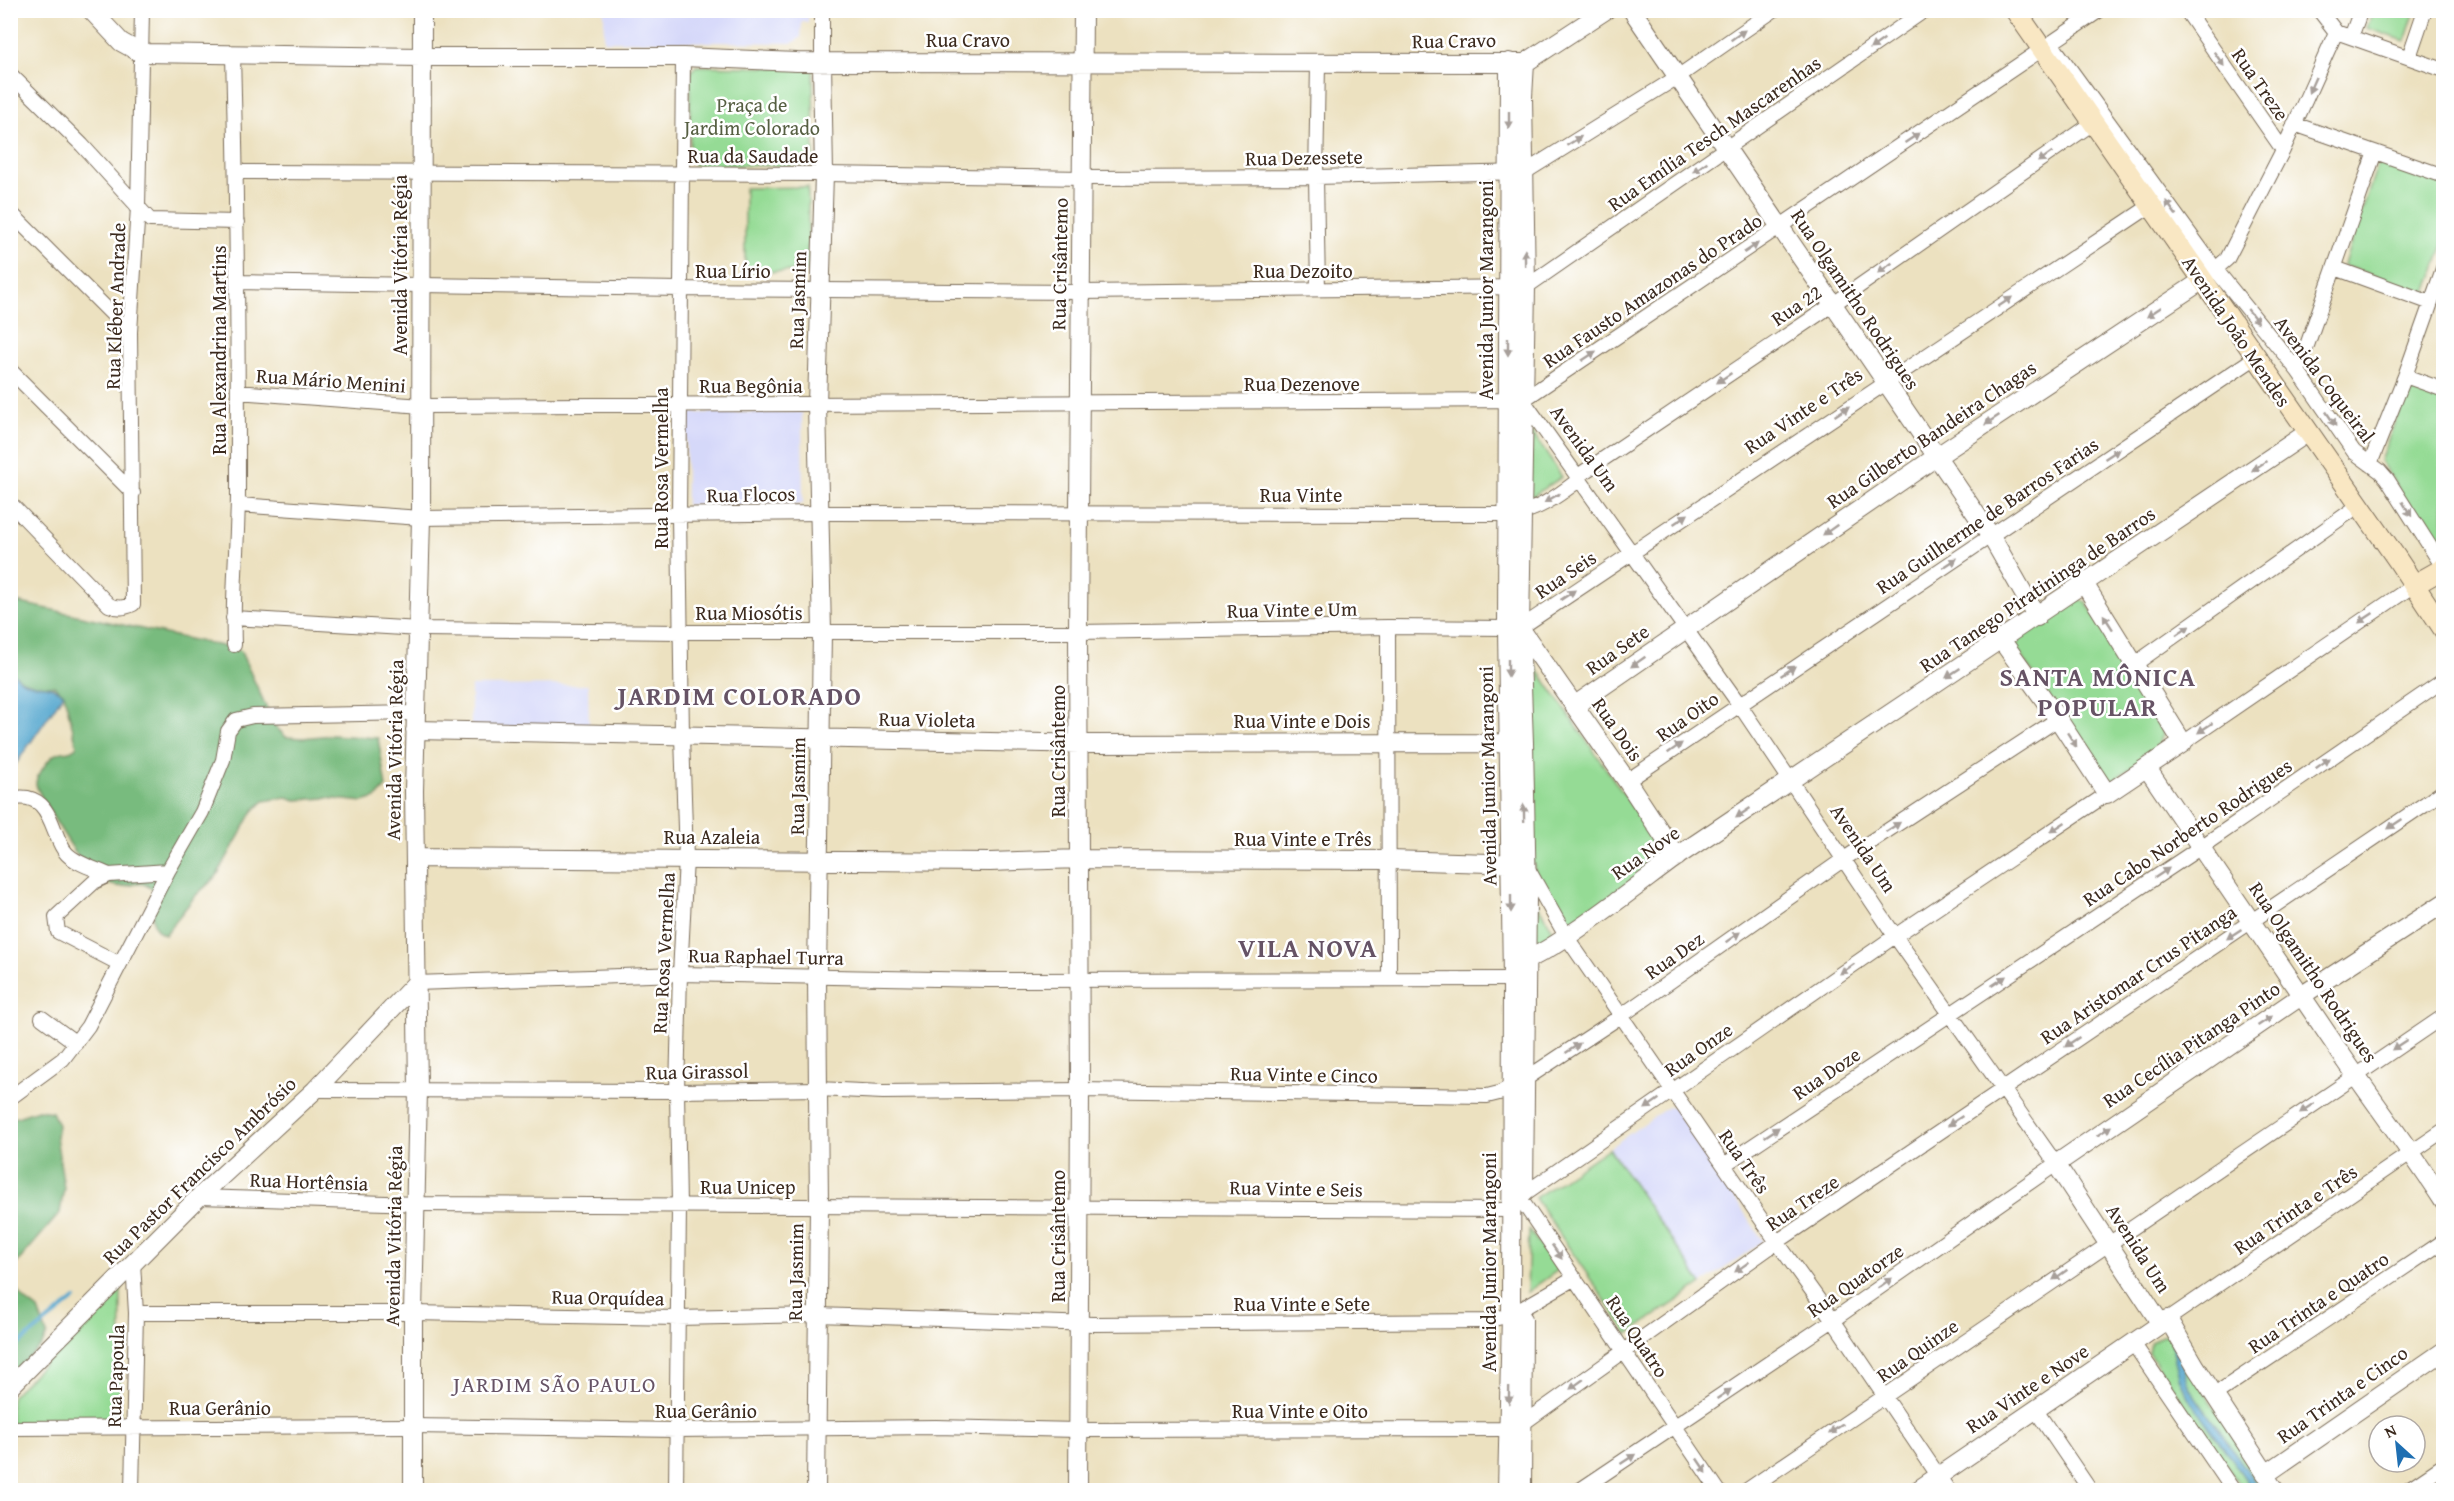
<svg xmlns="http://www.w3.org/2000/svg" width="2454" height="1501" font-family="'Gentium Book Plus',serif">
  <rect width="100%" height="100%" fill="#fff"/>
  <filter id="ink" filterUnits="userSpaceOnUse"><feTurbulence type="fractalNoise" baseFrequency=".0167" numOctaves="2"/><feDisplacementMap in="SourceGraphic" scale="12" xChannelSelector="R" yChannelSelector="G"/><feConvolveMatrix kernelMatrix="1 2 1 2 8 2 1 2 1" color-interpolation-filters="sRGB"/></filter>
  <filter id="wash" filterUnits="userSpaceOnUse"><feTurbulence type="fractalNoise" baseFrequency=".008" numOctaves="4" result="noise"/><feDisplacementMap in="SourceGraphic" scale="24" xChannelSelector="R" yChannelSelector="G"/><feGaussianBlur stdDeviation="1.35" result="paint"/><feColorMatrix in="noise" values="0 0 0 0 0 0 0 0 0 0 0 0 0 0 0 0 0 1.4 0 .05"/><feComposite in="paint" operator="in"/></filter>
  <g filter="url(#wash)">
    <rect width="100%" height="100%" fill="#ece1c0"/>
    <!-- built -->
    <path fill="#d5d8f9" d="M 604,11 L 808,11 L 808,22 L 802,22 L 801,37 L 793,43 L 604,41 Z
      M 802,412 L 803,504 L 686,505 L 686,413 Z
      M 588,685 L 589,728 L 471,729 L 471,686 Z
      M 1668,1107 L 1675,1108 L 1763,1241 L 1702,1284 L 1609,1148 Z"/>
    <!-- green -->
    <path fill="#95db95" stroke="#68825a" stroke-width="1.5" d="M 2373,11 L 2415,11 L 2405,41 L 2367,28 Z
      M 696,66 L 813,68 L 814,163 L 807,166 L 694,165 L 690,156 L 690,74 Z
      M 2381,162 L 2443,183 L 2443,247 L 2427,293 L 2345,266 L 2344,264 L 2378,164 Z
      M 808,187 L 808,271 L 745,272 L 745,188 Z
      M 2409,385 L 2443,399 L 2444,536 L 2439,549 L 2380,461 Z
      M 1530,429 L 1562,477 L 1528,499 Z
      M 2079,600 L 2086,602 L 2162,722 L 2163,734 L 2157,750 L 2113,780 L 2104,777 L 2016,648 L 2021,636 Z
      M 1533,663 L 1663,851 L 1663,858 L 1572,924 L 1566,923 L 1536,875 L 1530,851 Z
      M 1536,902 L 1554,932 L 1552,936 L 1534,948 Z
      M 1609,1148 L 1702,1284 L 1628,1334 L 1535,1198 Z
      M 1529,1230 L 1558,1270 L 1527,1292 Z
      M 121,1286 L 120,1425 L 11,1425 L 11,1397 Z
      M 2167,1333 L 2176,1339 L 2171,1344 L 2185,1392 L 2253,1490 L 2243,1490 L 2149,1353 L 2151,1342 Z
      M 2179,1353 L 2269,1490 L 2261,1490 L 2190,1389 Z"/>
    <!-- forest -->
    <path fill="#78bb7e" stroke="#5a724e" stroke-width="1.5" d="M 11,601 L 240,650 L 275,726 L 286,737 L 303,738 L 331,735 L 378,738 L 386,787 L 376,798 L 363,802 L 326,798 L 296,800 L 287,797 L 264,801 L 253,811 L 216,877 L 195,896 L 165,935 C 147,929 154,907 154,891 C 139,876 132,889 116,886 C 110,885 100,881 95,877 C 85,871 38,795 36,784 C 36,781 37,777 39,775 C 42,769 50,757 56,754 C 64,750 70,754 77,746 L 64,694 L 54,686 L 36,685 L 22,681 L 11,671 Z
      M 38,1110 L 52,1112 L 58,1125 L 56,1136 L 64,1188 L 60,1213 L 11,1270 L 11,1119 Z
      M 10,1281 L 25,1300 L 38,1310 L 47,1334 L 42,1345 L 10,1374 Z"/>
    <!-- water -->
    <path fill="#51a5cd" stroke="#466876" stroke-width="1.5" d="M 11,671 C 14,674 18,678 22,681 C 37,689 47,681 64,694 L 11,771 Z
      M 2176,1339 L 2190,1389 L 2261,1490 L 2253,1490 L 2188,1397 L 2179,1377 L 2171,1343 Z"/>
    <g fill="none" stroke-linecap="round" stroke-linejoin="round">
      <!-- stream -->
      <path stroke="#51a5cd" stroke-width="4" d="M 10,1351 L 75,1299"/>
    </g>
  </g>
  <g filter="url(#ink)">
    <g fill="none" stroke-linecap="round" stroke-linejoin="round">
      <!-- minor casing -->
      <g stroke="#796a57" stroke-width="16">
        <path id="minor" d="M 2186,10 L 2283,150
          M 2319,10 L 2336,32
          M 2336,32 L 2444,70
          M 2351,37 L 2361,10
          M 2051,43 L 2216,270 L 2298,371 L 2354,452 L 2380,471 L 2387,479 L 2443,567
          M 233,56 C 237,201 238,346 238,491 C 238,542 232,594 234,645
          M 2409,57 L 2425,10
          M 822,62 L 822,10
          M 1318,64 L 1316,177 L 1318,289
          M 10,74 L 82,145 L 150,220 L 237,222
          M 2294,124 L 2444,176
          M 237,172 L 824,174 L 1083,178 L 1316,177 L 1525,172 L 1676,78 L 1774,10
          M 10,212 L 130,332
          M 2335,268 L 2431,303
          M 2211,273 L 2227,259 L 2283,150 L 2336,32
          M 238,282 L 681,289 L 1081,292 L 1526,287 L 1925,10
          M 10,370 L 133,493
          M 2298,371 L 2375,152
          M 2405,376 L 2444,390
          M 238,392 L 422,406 L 1523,400 L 2100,10
          M 1523,400 L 1739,704 L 1895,936 L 2056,1164 L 1833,1320 L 1580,1490
          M 2370,464 L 2405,376 L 2444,266
          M 1578,476 L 1832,305 L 2093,123
          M 10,503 L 109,605 C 118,609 124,608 133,604 L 130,332 L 138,207 L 142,10
          M 238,505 L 421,518 L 821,513 L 1509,514 C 1536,513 1559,495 1580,479
          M 233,618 L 420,629 L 680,632 L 1078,632 L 1388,627 L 1507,628
          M 1388,627 L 1389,978
          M 1520,628 L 2150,206
          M 2135,664 L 2358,506
          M 2183,743 L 2414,585
          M 1627,781 L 2256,357
          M 10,799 C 54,788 50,837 67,854 C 77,864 96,869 109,875
          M 1528,869 L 1566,936 L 1777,1242 L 1833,1320 L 1948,1490
          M 120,964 L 58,932 L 56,917 L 94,882 L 109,875 L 168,871
          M 416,983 L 680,974 L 988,980 L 1521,979
          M 42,1018 L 76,1043
          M 315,1090 L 677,1091 L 818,1089 L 883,1092 L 1080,1090 L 1487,1096 L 1499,1093 L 1524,1080 L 1621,1016 L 1844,859 L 2058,719
          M 10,1098 L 63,1059 L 88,1026 L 168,871 L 202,812 L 223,760 L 228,731 L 236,720 L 253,716 L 415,713
          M 1724,1165 L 2201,847 L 2444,680
          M 1524,1194 L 1895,936 L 2107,794
          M 199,1197 L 417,1204 L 1512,1210
          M 1524,1204 L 1718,1490
          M 136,1313 L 413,1313 L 677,1318 L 817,1315 L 1093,1324 L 1485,1321 L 1511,1315 L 1575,1278
          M 2168,1319 L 2444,1130
          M 2133,1343 L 2233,1490
          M 2214,1395 L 2444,1241
          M 2035,1409 L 2090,1490
          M 10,1428 L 412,1426 L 676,1430 L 936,1427 L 1078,1430 L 1508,1429 L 1522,1424 L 1777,1242 L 2444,791
          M 2266,1474 L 2277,1490
          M 132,1490 L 136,1313 L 133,1263
          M 676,1490 L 679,1206 L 677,1091 L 680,974 L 686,859 L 682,736 L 679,515 L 683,57
          M 1747,1490 L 2444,1016
          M 2407,1490 L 2444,1465"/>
      </g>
      <!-- tertiary casing -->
      <g stroke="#796a57" stroke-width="20">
        <path id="tertiary" d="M 91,10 L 121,42 L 141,53 L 421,57 L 683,57 L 797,62 L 1525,63 L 1606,10
          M 1632,10 L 1991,536 L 2037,617
          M 1520,628 L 1627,781 L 1677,857
          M 2002,641 L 2058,719 L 2107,794 L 2183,743 L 2085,585
          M 1574,706 L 1936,457 L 2203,280
          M 415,730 L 1091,744 L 1523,743
          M 2147,768 C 2211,861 2273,955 2337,1048 C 2372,1100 2410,1149 2444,1202
          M 415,858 L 990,862 L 1080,859 L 1389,860 L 1523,864
          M 1516,963 C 1545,960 1649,876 1679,855 C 1888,714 2099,575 2307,433
          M 1524,1192 L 1527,897 L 1524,743 L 1520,628 L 1526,287 L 1523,97 L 1525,63
          M 2161,1324 L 2056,1164 L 2301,996 L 2444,903
          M 10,1387 L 199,1197 L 315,1090 L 416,983
          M 413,1490 L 413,1313 L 418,1090 L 414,791 L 421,518 L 422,10
          M 816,1490 L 819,1205 L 817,976 L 822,632 L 817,404 L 824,174 L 822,62
          M 1078,1490 L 1080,1090 L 1078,632 L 1083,10
          M 1507,1490 L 1511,1315 L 1512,979 L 1507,628 L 1509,62
          M 1522,1490 L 1523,1319
          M 1918,1490 L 2168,1319 L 2196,1367 L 2266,1474 L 2444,1351"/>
      </g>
      <!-- secondary casing -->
      <g stroke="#796a57" stroke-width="22">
        <path id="secondary" d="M 2015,10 L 2397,559 L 2444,630
          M 2414,585 L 2444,568"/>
      </g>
      <!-- minor -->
      <use href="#minor" stroke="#fff" stroke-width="14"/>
      <!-- tertiary -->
      <use href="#tertiary" stroke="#fff" stroke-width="18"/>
      <!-- secondary -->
      <use href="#secondary" stroke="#f9e7c3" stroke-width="20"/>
    </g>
    <!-- one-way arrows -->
    <defs><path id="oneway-solid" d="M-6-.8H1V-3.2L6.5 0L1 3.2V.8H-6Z" transform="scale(1.5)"/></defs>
    <g fill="#a79f9a">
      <use href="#oneway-solid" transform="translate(1738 35) rotate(-35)"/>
      <use href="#oneway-solid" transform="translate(1877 44) rotate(145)"/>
      <use href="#oneway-solid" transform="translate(2219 59) rotate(55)"/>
      <use href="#oneway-solid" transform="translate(2312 85) rotate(114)"/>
      <use href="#oneway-solid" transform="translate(1509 120) rotate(90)"/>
      <use href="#oneway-solid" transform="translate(1912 138) rotate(-34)"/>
      <use href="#oneway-solid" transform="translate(1574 141) rotate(-32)"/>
      <use href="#oneway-solid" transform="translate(2045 157) rotate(145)"/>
      <use href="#oneway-solid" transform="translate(1700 167) rotate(145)"/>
      <use href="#oneway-solid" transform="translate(2171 208) rotate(-126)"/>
      <use href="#oneway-solid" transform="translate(1751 248) rotate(-34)"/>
      <use href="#oneway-solid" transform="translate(1525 258) rotate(-91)"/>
      <use href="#oneway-solid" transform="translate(1885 268) rotate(145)"/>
      <use href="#oneway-solid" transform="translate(2005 302) rotate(-34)"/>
      <use href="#oneway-solid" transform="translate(2154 312) rotate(146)"/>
      <use href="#oneway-solid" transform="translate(2253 316) rotate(51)"/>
      <use href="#oneway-solid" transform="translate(1508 347) rotate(90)"/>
      <use href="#oneway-solid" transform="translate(1589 356) rotate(-34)"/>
      <use href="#oneway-solid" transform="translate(1724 378) rotate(146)"/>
      <use href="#oneway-solid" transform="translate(1842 411) rotate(-34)"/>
      <use href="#oneway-solid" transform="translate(2331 419) rotate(56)"/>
      <use href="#oneway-solid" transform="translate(1992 420) rotate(146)"/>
      <use href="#oneway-solid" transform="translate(2112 454) rotate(-34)"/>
      <use href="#oneway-solid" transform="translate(2259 466) rotate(146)"/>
      <use href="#oneway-solid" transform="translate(1552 498) rotate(150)"/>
      <use href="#oneway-solid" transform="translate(2407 509) rotate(58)"/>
      <use href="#oneway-solid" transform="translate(1681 519) rotate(-34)"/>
      <use href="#oneway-solid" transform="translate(1830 530) rotate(145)"/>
      <use href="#oneway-solid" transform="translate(1950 563) rotate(-34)"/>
      <use href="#oneway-solid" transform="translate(1568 595) rotate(-34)"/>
      <use href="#oneway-solid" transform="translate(2366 618) rotate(146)"/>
      <use href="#oneway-solid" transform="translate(2108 622) rotate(-123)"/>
      <use href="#oneway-solid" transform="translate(2183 630) rotate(-35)"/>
      <use href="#oneway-solid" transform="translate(1638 662) rotate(145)"/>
      <use href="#oneway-solid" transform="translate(1508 668) rotate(90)"/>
      <use href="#oneway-solid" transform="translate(1788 671) rotate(-34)"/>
      <use href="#oneway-solid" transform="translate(1953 673) rotate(146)"/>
      <use href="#oneway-solid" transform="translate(2205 728) rotate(146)"/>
      <use href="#oneway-solid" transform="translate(2072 740) rotate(57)"/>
      <use href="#oneway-solid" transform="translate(1675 748) rotate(-35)"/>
      <use href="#oneway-solid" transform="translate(2323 763) rotate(-35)"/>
      <use href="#oneway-solid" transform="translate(1524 813) rotate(-91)"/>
      <use href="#oneway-solid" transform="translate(1743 813) rotate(146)"/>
      <use href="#oneway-solid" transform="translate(2395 824) rotate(146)"/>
      <use href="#oneway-solid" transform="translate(1893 827) rotate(-33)"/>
      <use href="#oneway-solid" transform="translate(2058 827) rotate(146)"/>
      <use href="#oneway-solid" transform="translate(2162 873) rotate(-34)"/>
      <use href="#oneway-solid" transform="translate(1511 904) rotate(90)"/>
      <use href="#oneway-solid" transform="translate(2234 934) rotate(146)"/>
      <use href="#oneway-solid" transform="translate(1733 937) rotate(-35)"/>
      <use href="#oneway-solid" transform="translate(1847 969) rotate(145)"/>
      <use href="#oneway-solid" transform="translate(1999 981) rotate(-34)"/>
      <use href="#oneway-solid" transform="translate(2265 1021) rotate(-34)"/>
      <use href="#oneway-solid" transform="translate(2072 1042) rotate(146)"/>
      <use href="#oneway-solid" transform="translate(2399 1045) rotate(146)"/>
      <use href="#oneway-solid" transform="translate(1573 1048) rotate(-34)"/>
      <use href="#oneway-solid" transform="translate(1652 1104) rotate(145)"/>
      <use href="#oneway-solid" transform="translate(2307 1108) rotate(146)"/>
      <use href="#oneway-solid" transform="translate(1955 1121) rotate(146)"/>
      <use href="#oneway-solid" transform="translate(2104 1131) rotate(-34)"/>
      <use href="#oneway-solid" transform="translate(1772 1132) rotate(-34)"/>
      <use href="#oneway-solid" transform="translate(1557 1252) rotate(55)"/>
      <use href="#oneway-solid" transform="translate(1742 1267) rotate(145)"/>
      <use href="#oneway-solid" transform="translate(2060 1275) rotate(145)"/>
      <use href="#oneway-solid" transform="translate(1885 1283) rotate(-35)"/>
      <use href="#oneway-solid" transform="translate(1577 1384) rotate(144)"/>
      <use href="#oneway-solid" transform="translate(1724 1394) rotate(-34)"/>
      <use href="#oneway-solid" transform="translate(1509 1395) rotate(91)"/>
      <use href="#oneway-solid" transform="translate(1836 1429) rotate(146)"/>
      <use href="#oneway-solid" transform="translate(1628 1459) rotate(-33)"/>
      <use href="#oneway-solid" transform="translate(1702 1466) rotate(56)"/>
    </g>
  </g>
  <g text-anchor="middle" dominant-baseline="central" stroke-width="5" stroke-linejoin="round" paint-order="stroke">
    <!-- street labels -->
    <g font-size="20" fill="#3b2a1e" stroke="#fff">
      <text x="968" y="39">Rua Cravo</text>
      <text transform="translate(1454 40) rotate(-1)">Rua Cravo</text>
      <text transform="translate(2261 84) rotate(55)">Rua Treze</text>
      <text transform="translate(1714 133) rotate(-35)">Rua Emília Tesch Mascarenhas</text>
      <text x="753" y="155">Rua da Saudade</text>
      <text transform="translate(1304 157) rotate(-1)">Rua Dezessete</text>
      <text transform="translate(1059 264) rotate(-89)">Rua Crisântemo</text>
      <text transform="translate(399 265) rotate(-90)">Avenida Vitória Régia</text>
      <text x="733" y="270">Rua Lírio</text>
      <text x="1303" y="270">Rua Dezoito</text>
      <text transform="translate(1485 290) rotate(-90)">Avenida Junior Marangoni</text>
      <text transform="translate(1652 290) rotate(-34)">Rua Fausto Amazonas do Prado</text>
      <text transform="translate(1856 299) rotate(56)">Rua Olgamitho Rodrigues</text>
      <text transform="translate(797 300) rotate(-88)">Rua Jasmim</text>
      <text transform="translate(1796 305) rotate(-34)">Rua 22</text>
      <text transform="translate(115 306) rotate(-88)">Rua Kléber Andrade</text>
      <text transform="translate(2237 331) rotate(56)">Avenida João Mendes</text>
      <text transform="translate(218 350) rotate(-90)">Rua Alexandrina Martins</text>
      <text transform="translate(2325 379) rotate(53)">Avenida Coqueiral</text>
      <text transform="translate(331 380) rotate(4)">Rua Mário Menini</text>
      <text x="1302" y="383">Rua Dezenove</text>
      <text x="751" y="385">Rua Begônia</text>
      <text transform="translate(1803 410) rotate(-34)">Rua Vinte e Três</text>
      <text transform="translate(1931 434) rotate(-34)">Rua Gilberto Bandeira Chagas</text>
      <text transform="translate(1585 448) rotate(54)">Avenida Um</text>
      <text transform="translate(660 468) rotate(-90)">Rua Rosa Vermelha</text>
      <text transform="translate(751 494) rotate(-1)">Rua Flocos</text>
      <text x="1301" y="494">Rua Vinte</text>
      <text transform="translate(1987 515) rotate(-34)">Rua Guilherme de Barros Farias</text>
      <text transform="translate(1565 574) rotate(-34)">Rua Seis</text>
      <text transform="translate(2037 589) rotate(-34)">Rua Tanego Piratininga de Barros</text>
      <text transform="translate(1292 609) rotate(-1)">Rua Vinte e Um</text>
      <text x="749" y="612">Rua Miosótis</text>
      <text transform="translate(1617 649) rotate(-35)">Rua Sete</text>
      <text transform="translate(1687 716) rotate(-35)">Rua Oito</text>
      <text transform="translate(927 719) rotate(1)">Rua Violeta</text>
      <text x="1302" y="720">Rua Vinte e Dois</text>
      <text transform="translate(1618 729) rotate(55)">Rua Dois</text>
      <text transform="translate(394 750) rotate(-89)">Avenida Vitória Régia</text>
      <text transform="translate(1057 751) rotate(-90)">Rua Crisântemo</text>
      <text transform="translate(1487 776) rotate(-91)">Avenida Junior Marangoni</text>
      <text transform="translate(797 786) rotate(-89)">Rua Jasmim</text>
      <text transform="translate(2187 832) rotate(-34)">Rua Cabo Norberto Rodrigues</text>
      <text x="712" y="836">Rua Azaleia</text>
      <text x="1303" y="838">Rua Vinte e Três</text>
      <text transform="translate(1864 848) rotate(56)">Avenida Um</text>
      <text transform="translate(1645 852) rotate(-35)">Rua Nove</text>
      <text transform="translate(663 953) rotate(-87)">Rua Rosa Vermelha</text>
      <text transform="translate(1674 955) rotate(-35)">Rua Dez</text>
      <text transform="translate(766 956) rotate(1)">Rua Raphael Turra</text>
      <text transform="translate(2314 972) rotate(56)">Rua Olgamitho Rodrigues</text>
      <text transform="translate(2138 974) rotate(-34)">Rua Aristomar Crus Pitanga</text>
      <text transform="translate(2191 1044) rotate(-34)">Rua Cecília Pitanga Pinto</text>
      <text transform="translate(1698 1049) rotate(-35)">Rua Onze</text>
      <text transform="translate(697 1071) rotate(-1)">Rua Girassol</text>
      <text transform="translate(1826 1073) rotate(-34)">Rua Doze</text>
      <text transform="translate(1304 1074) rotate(1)">Rua Vinte e Cinco</text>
      <text transform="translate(1745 1161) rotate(55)">Rua Três</text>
      <text transform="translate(199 1170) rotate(-44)">Rua Pastor Francisco Ambrósio</text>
      <text transform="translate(309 1181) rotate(2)">Rua Hortênsia</text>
      <text x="748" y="1186">Rua Unicep</text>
      <text transform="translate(1296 1188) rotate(1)">Rua Vinte e Seis</text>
      <text transform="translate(1802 1202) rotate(-34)">Rua Treze</text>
      <text transform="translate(2295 1209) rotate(-34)">Rua Trinta e Três</text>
      <text transform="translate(393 1236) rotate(-89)">Avenida Vitória Régia</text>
      <text transform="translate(1057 1236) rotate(-90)">Rua Crisântemo</text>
      <text transform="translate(2139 1248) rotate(57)">Avenida Um</text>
      <text transform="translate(1488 1262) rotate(-90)">Avenida Junior Marangoni</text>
      <text transform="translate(795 1272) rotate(-89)">Rua Jasmim</text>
      <text transform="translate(1855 1280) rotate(-35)">Rua Quatorze</text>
      <text transform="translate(608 1297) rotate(1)">Rua Orquídea</text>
      <text transform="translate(2318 1302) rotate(-34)">Rua Trinta e Quatro</text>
      <text x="1302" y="1303">Rua Vinte e Sete</text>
      <text transform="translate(1638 1336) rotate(56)">Rua Quatro</text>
      <text transform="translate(1917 1350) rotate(-35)">Rua Quinze</text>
      <text transform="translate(115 1376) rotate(-88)">Rua Papoula</text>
      <text transform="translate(2027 1388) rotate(-34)">Rua Vinte e Nove</text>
      <text transform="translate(2342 1394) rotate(-35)">Rua Trinta e Cinco</text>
      <text x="220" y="1407">Rua Gerânio</text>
      <text x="706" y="1410">Rua Gerânio</text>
      <text x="1300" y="1410">Rua Vinte e Oito</text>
    </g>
    <!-- park labels -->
    <g font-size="20" fill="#565f42" stroke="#fff">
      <text x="752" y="104">Praça de<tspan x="752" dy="23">Jardim Colorado</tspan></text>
    </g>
    <!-- quarter labels -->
    <g font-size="22" letter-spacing="1.5" fill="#665365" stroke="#fff">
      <text x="555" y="1384">JARDIM SÃO PAULO</text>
    </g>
    <!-- district labels -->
    <g font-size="26" font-weight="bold" letter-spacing="1.5" fill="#665365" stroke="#fff">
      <text x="2098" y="676">SANTA MÔNICA<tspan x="2098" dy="30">POPULAR</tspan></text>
      <text x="740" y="695">JARDIM COLORADO</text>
      <text x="1308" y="947">VILA NOVA</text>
    </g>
  </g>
  <!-- margin -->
  <rect width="2454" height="1501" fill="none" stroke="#fff" stroke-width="36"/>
  <!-- north arrow -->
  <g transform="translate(2397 1444) rotate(333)"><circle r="28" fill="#ffffff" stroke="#b1aaa5" stroke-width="1.5"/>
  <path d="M0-4.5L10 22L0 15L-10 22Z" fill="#1f6fb2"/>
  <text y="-9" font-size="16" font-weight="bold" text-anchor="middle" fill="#3b2a1e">N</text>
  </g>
</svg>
